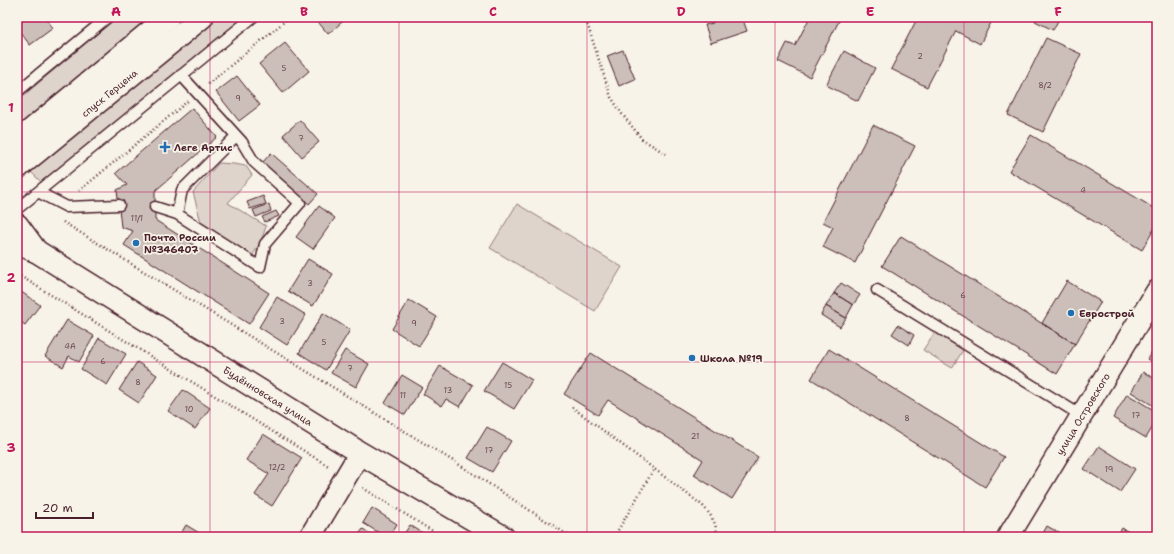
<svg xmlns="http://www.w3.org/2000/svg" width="1174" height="554" font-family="'Shantell Sans',sans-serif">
  <rect width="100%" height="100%" fill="#f7f3e8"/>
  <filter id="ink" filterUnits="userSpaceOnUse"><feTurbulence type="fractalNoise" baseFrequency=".025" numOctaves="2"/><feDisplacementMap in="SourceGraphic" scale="8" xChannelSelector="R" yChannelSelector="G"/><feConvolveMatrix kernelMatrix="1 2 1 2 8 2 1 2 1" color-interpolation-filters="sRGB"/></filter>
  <g filter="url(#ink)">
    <!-- green -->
    <path fill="#ded4cc" stroke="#947a7c" d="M 117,17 L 154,17 L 17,129 L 17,101 Z
      M 215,17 L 244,17 L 41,182 L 29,170 Z
      M 219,163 L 234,164 L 246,166 L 252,175 L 228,203 L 266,226 C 263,237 259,246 252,256 L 202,226 L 193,192 Z
      M 517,204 L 622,267 L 595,311 L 490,248 Z
      M 935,332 L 963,350 L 952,368 L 923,350 Z"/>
    <!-- building -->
    <path fill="#ccbfb9" stroke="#4a1f2b" d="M 28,17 L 45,17 L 53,28 L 30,45 L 17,28 L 17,25 Z
      M 314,17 L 348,17 L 328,34 Z
      M 711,17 L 723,17 L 724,19 L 728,17 L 742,17 L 747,31 L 711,43 L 705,25 L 713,23 Z
      M 810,17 L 841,17 L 810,77 L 778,61 L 787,43 L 795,46 Z
      M 918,17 L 994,17 L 980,44 L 956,31 L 927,87 L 891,69 Z
      M 1037,17 L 1060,17 L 1053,30 L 1035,21 Z
      M 1046,38 L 1081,54 L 1043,132 L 1008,115 Z
      M 285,43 L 309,71 L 283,93 L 259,64 Z
      M 623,50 L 635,79 L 619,86 L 607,56 Z
      M 844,51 L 875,68 L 858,101 L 826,85 Z
      M 237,76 L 260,105 L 239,121 L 216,92 Z
      M 192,108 L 217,137 L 155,191 L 155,220 L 269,293 L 249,324 L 124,245 L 133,231 L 121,227 L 117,190 L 127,185 L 116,173 Z
      M 300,120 L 319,142 L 302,157 L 283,135 Z
      M 873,125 L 915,146 L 855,263 L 823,247 L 833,227 L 823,222 Z
      M 1031,135 L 1157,210 L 1157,224 L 1142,250 L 1009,171 Z
      M 271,153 L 318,194 L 309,204 L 262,163 Z
      M 263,196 L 266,204 L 250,209 L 247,202 Z
      M 269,204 L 271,211 L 256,217 L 253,210 Z
      M 319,206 L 335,218 L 313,249 L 296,237 Z
      M 276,211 L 279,216 L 265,222 L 262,217 Z
      M 901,236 L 1075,344 L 1057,374 L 882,266 Z
      M 308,259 L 333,274 L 313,306 L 288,291 Z
      M 1067,281 L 1101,302 L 1075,344 L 1042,323 Z
      M 841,283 L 860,295 L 853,305 L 834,293 Z
      M 17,289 L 40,305 L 25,325 L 17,319 Z
      M 834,293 L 853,305 L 846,318 L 826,306 Z
      M 277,297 L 306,315 L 287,345 L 259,327 Z
      M 409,300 L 437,317 L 419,346 L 392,329 Z
      M 826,306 L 846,318 L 840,327 L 821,315 Z
      M 323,313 L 350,330 L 326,370 L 299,353 Z
      M 67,320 L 94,336 L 79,362 L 69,356 L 63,367 L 45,356 Z
      M 898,325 L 914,335 L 909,345 L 892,334 Z
      M 99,338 L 126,354 L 107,385 L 81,369 Z
      M 1157,344 L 1157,365 L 1147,359 Z
      M 829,349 L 1004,457 L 985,487 L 811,379 Z
      M 345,350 L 369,364 L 356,387 L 331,373 Z
      M 591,353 L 758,457 L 732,499 L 694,475 L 703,460 L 608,400 L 598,415 L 564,394 Z
      M 137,362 L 157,375 L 139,403 L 119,390 Z
      M 502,362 L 532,380 L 514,409 L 484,391 Z
      M 440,366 L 473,385 L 460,407 L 446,399 L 442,406 L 423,394 Z
      M 1143,372 L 1157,380 L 1157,408 L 1131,392 Z
      M 402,375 L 422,387 L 405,415 L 385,403 Z
      M 183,390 L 210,408 L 195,429 L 168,411 Z
      M 1127,394 L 1157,412 L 1157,420 L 1146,438 L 1113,418 Z
      M 487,427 L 511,441 L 492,472 L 468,458 Z
      M 263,434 L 302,458 L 272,506 L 255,495 L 269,474 L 246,460 Z
      M 1099,446 L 1135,469 L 1120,492 L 1084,469 Z
      M 372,508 L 397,524 L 389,537 L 386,537 L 363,523 Z
      M 186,525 L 206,537 L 179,537 Z
      M 410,525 L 429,537 L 402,537 Z
      M 1047,526 L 1066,537 L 1041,537 Z
      M 1122,528 L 1137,537 L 1117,537 Z
      M 363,529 L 375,537 L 357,537 Z"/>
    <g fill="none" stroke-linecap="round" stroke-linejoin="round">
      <!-- lane casing -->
      <g stroke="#4a1f2b" stroke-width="13">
        <path id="lane" d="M 17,92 L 108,17
          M 38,192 L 67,207 L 119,205
          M 155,207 L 177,214 L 260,267 L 265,244 L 300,203 L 254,162 L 242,142 L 181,75
          M 17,209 L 253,17
          M 177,214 L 182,190 L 236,136
          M 877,290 L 1082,416"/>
      </g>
      <!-- street casing -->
      <g stroke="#4a1f2b" stroke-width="24">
        <g id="street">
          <path d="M 310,537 L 360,453"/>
          <path id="s1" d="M 1008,537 L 1157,291"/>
        </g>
      </g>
      <!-- secondary casing -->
      <g stroke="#4a1f2b" stroke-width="25">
        <g id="secondary">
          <path d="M 17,225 L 36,251"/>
          <path id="s2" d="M 17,243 L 36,251 L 360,453 L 503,537"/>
        </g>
      </g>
      <!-- primary casing -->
      <g stroke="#4a1f2b" stroke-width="25">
        <g id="primary">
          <path d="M 17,142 L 168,17"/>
          <path id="s3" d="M 17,168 L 202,17"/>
        </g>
      </g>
      <!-- path -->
      <path stroke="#4a1f2b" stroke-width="2.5" stroke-dasharray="1 3" stroke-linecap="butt" d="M 585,17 L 611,97 L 622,114 L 642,139 L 666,154
        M 208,84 L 290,17
        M 79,191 L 188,101
        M 63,222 L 463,467 L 571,537
        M 17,274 L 330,467
        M 572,407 L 702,505 C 711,515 717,523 717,537
        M 363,488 L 442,537
        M 614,537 L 654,469"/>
      <!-- lane -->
      <use href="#lane" stroke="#f7f3e8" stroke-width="10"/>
      <!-- street -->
      <use href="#street" stroke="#f7f3e8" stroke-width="21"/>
      <!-- secondary -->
      <use href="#secondary" stroke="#f7f3e8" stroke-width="22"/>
      <!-- primary -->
      <use href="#primary" stroke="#f7f3e8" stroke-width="22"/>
    </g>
  </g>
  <!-- grid -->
  <path fill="none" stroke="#c2185b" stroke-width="1" stroke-opacity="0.55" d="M 210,17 L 210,537M 399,17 L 399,537M 587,17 L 587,537M 775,17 L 775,537M 964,17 L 964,537M 17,192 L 1157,192M 17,362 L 1157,362"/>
  <!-- markers -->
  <g fill="#1f6fb2" stroke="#f7f3e8" stroke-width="1.5">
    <path d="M163 141h4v4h4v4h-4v4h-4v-4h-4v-4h4z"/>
    <circle cx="136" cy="243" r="4"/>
    <circle cx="1071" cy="313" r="4"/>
    <circle cx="692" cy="358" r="4"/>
  </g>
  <g text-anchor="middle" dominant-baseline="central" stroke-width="3.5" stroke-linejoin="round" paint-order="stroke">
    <!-- number labels -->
    <g font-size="8" fill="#6a474e">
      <text x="920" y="56">2</text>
      <text x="284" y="68">5</text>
      <text x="1045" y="85">8/2</text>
      <text x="238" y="98">9</text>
      <text x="301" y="138">7</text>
      <text x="1083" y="190">4</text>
      <text x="137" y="218">11/1</text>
      <text x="310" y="283">3</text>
      <text x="963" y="295">6</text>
      <text x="282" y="321">3</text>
      <text x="414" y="323">9</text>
      <text x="324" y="342">5</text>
      <text x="70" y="346">4А</text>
      <text x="103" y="361">6</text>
      <text x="350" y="368">7</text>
      <text x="138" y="382">8</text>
      <text x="508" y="385">15</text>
      <text x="448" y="390">13</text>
      <text x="403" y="395">11</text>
      <text x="189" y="409">10</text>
      <text x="1136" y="415">17</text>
      <text x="907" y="418">8</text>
      <text x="695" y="436">21</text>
      <text x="489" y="450">17</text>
      <text x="277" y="467">12/2</text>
      <text x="1109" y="469">19</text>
    </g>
    <!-- street labels -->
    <g font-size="10" fill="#4a1f2b" stroke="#f7f3e8">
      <text stroke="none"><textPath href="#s3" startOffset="119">спуск Герцена</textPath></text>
      <text stroke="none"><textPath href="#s2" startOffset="294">Будённовская улица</textPath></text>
      <text stroke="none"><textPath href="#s1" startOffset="144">улица Островского</textPath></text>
    </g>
    <!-- poi labels -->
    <g font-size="10" font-weight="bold" fill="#4a1f2b" stroke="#f7f3e8" text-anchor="start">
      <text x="174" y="147">Леге Артис</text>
      <text x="144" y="237">Почта России<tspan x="144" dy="12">№346407</tspan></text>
      <text x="1079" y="313">Еврострой</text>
      <text x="700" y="358">Школа №19</text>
    </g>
  </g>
  <!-- margin -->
  <rect width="1174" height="554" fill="none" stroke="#f7f3e8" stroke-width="44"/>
  <!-- scale -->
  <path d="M36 512v6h57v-6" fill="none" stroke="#4a1f2b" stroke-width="2"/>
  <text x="42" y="512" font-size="12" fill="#4a1f2b" stroke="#f7f3e8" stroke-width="3" paint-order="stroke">20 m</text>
  <rect x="22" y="22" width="1130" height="510" fill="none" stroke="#c2185b" stroke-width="1.5"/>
  <g font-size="13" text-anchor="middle" font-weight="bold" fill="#c2185b">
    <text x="116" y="16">A</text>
    <text x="304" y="16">B</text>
    <text x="493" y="16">C</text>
    <text x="681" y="16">D</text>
    <text x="870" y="16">E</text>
    <text x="1058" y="16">F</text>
    <text x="11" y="112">1</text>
    <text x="11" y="282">2</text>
    <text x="11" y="452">3</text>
  </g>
</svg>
